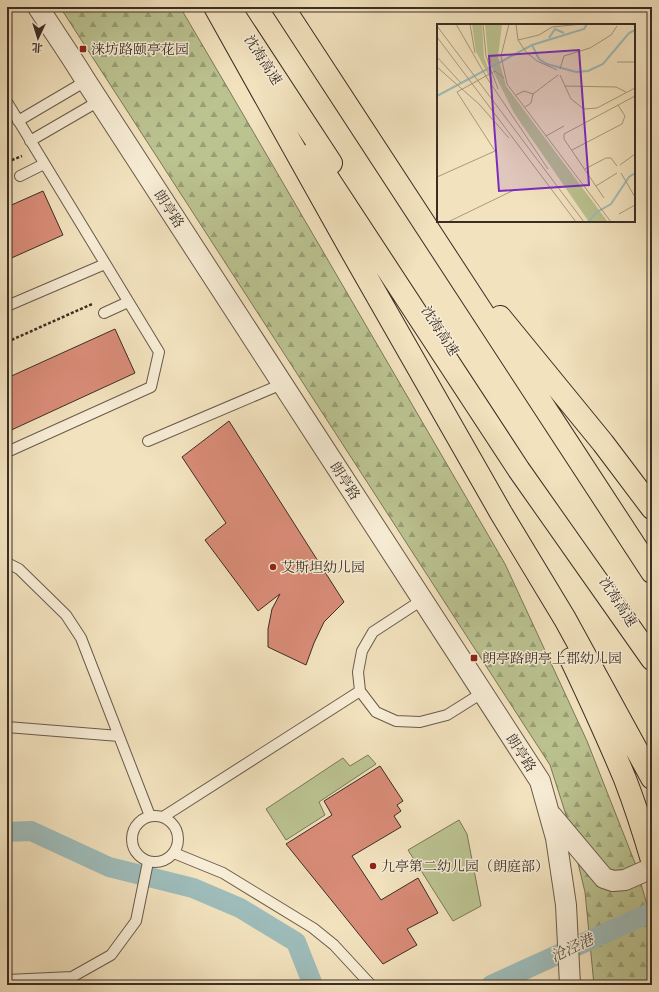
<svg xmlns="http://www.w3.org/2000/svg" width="659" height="992" font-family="'IM FELL Great Primer','Noto Serif SC',serif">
  <defs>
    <pattern id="forest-firs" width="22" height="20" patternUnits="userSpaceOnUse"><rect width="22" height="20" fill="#bbc391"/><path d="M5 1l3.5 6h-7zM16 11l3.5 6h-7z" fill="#999f76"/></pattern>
  </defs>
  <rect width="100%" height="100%" fill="#f2e2be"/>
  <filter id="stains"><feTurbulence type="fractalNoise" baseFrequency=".005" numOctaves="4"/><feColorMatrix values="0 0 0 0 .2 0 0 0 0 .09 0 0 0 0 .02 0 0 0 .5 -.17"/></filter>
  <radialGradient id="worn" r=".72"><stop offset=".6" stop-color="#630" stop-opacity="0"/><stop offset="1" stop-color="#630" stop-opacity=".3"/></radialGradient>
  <!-- green -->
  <path fill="#bbc391" stroke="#7a785a" d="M 368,755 L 376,764 L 319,802 L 325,815 L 286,840 L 266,809 L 343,758 L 350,766 Z
    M 459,820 L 467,834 L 481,906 L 453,921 L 408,850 Z"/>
  <!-- forest -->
  <path fill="url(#forest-firs)" stroke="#7a785a" d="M 60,7 L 180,7 L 230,92 L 505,564 L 587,741 L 635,863 L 652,922 L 652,985 L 594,985 L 585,892 L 567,818 L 550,765 Z"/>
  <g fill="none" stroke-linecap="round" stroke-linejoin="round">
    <!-- canal -->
    <path stroke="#9ebcba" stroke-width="20" d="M 7,832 L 31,831 L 109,867 L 193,888 L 240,908 L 296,942 L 313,985
      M 491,985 L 652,912"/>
  </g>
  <!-- building -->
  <path fill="#d98c78" stroke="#3a2e24" d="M 43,191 L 63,235 L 7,260 L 7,207 Z
    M 115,329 L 135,373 L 7,432 L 7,378 Z
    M 229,421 L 344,602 L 324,622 L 314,643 L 306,665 L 268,647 L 268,629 L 272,609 L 280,594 L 258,611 L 205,540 L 226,523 L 182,457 Z
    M 380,766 L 403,801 L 397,805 L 401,811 L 394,816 L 401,827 L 352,856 L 381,900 L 418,878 L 438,913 L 407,929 L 417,945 L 383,964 L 286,844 L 332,815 L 324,801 Z"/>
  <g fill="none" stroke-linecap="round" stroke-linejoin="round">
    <!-- service casing -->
    <g stroke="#685b4a" stroke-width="12">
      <path id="service" d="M 7,102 L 159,352 L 151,387 L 7,452
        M 18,121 L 86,81
        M 30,141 L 99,101
        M 20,176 L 44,164
        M 7,306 L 105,264
        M 104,313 L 128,302
        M 148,441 L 282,384
        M 7,563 L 19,569 L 66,615 L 81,638 L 150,816
        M 422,600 L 373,632 L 362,651 L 358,672 L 360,691 L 376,712 L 396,721 L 420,722 L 447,715 L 482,693
        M 7,727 L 119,736
        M132 839a23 23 0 1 1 46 0a23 23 0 1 1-46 0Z
        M 163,817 L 360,691
        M 174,853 L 223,873 L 313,928 L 334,945 L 371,985
        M 7,980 L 72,977 L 111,955 L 136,921 L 148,862"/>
    </g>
    <!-- minor casing -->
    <g stroke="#685b4a" stroke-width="22">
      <path id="minor" d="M 38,7 C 54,32 71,56 86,81 L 540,781 L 556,838 L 566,905 L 570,985
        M 552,816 L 604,878 L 613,881 L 625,880 L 652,868"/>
    </g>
    <!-- motorway casing -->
    <g stroke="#3a2e24" stroke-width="24">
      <path id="motorway" d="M 215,7 L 347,243 L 501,513 L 565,619 L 652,778
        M 283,7 L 652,572
        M 236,18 L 331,163
        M 312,154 L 519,470 L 652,659
        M 500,317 L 603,443 L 652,508
        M 571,659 C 590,699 608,738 625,779 C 635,805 644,833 652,860"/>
    </g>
    <!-- path -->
    <path stroke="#3a2e24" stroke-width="2.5" stroke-dasharray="3 2" stroke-linecap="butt" d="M 7,162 L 22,156
      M 7,342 L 92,304"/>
    <!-- service -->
    <use href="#service" stroke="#f7ecd5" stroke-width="10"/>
    <!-- minor -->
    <use href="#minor" stroke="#f7ecd5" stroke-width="20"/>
    <!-- motorway -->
    <use href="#motorway" stroke="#f2e2be" stroke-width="22"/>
  </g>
  <!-- markers -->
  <g fill="#8f2418" stroke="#f7ecd5" stroke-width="1.5">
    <rect x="79" y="45" width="8" height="8" rx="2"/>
    <circle cx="273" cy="567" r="4"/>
    <rect x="470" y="654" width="8" height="8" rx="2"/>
    <circle cx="373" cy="866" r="4"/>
  </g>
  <g text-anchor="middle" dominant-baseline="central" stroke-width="3" stroke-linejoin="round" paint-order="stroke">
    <!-- poi labels -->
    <g font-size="14" fill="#3a2e24" stroke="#f7ecd5" text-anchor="start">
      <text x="91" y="49">涞坊路颐亭花园</text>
      <text x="281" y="567">艾斯坦幼儿园</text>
      <text x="482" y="658">朗亭路朗亭上郡幼儿园</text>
      <text x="381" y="866">九亭第二幼儿园（朗庭部）</text>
    </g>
    <!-- street labels -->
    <g font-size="14" fill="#3a2e24" stroke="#f7ecd5">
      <text transform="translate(263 60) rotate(57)">沈海高速</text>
      <text transform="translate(169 209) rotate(57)">朗亭路</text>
      <text transform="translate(440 331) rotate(57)">沈海高速</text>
      <text transform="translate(345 481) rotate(57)">朗亭路</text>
      <text transform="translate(618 602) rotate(57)">沈海高速</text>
      <text transform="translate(521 753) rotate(57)">朗亭路</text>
    </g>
    <!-- water labels -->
    <g font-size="15" font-style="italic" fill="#53524a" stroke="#f7ecd5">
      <text transform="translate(572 948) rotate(-25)">沧泾港</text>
    </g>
  </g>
  <!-- overview -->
  <g transform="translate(437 24)">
    <rect width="198" height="198" fill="#f2e2be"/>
    <path d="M 35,0 L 45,0 L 47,33 L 58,63 L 39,28 ZM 48,0 L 65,0 L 61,33 L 69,62 L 171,198 L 152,198 L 77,89 L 57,49 L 51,32 Z" fill="#bbc391"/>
    <path fill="none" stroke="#9ebcba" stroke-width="2" d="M 112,14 L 118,5 L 127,9M 95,21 L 102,35 L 110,40 L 139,48 L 151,47 L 166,40 L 192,9 L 198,6M 0,72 L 95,21 L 147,5 L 150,0M 151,198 L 160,188 L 174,180 L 192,153 L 198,149"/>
    <path fill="none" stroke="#a89a80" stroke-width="1" d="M 19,0 L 50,54 L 111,145M 33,0 L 38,29M 46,0 L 49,32 L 61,65M 72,0 L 64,32 L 70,60 L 174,198M 79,0 L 81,16 L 89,28 L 100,37 L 120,46M 0,2 L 147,198M 0,13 L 139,198M 81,16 L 102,11 L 115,3 L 145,0M 0,33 L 24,59M 180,38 L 198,38M 0,43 L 42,80 L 72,114M 123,45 L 127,32 L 153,24 L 174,11 L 180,2M 123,51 L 134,75 L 147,85 L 160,84 L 198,64M 128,62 L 179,63 L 189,68M 96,70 L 121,51M 79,71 L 87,67 L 96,70 L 94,79 L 88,83M 109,112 L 127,102M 135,126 L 185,100 L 188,92 L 181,81M 183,141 L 198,130M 148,145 L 169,134 L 174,134 L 180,142M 184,149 L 198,173M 0,153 L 58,127 L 20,68 L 58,47 L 67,54M 159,162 L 180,149M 167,174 L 127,115 L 127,110 L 198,72M 182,190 L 198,181M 11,198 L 77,166"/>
    <path fill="#7b2cbf" fill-opacity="0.15" stroke="#7b2cbf" stroke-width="2" d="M 142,26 L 152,161 L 62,167 L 52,32 Z"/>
    <rect width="198" height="198" fill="none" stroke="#3a2e24" stroke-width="2"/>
  </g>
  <!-- margin -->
  <rect width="659" height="992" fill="none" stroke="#f2e2be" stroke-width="24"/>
  <rect x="8" y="8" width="643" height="976" fill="none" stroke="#3a2e24" stroke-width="2"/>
  <rect x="12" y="12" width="635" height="968" fill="none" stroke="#3a2e24"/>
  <!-- north arrow -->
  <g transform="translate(38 38) rotate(184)" stroke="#f7ecd5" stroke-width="3" paint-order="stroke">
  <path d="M0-3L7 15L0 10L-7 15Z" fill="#3a2e24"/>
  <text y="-6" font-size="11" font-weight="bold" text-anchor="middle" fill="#3a2e24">北</text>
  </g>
  <rect width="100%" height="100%" filter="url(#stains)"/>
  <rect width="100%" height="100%" fill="url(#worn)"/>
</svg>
